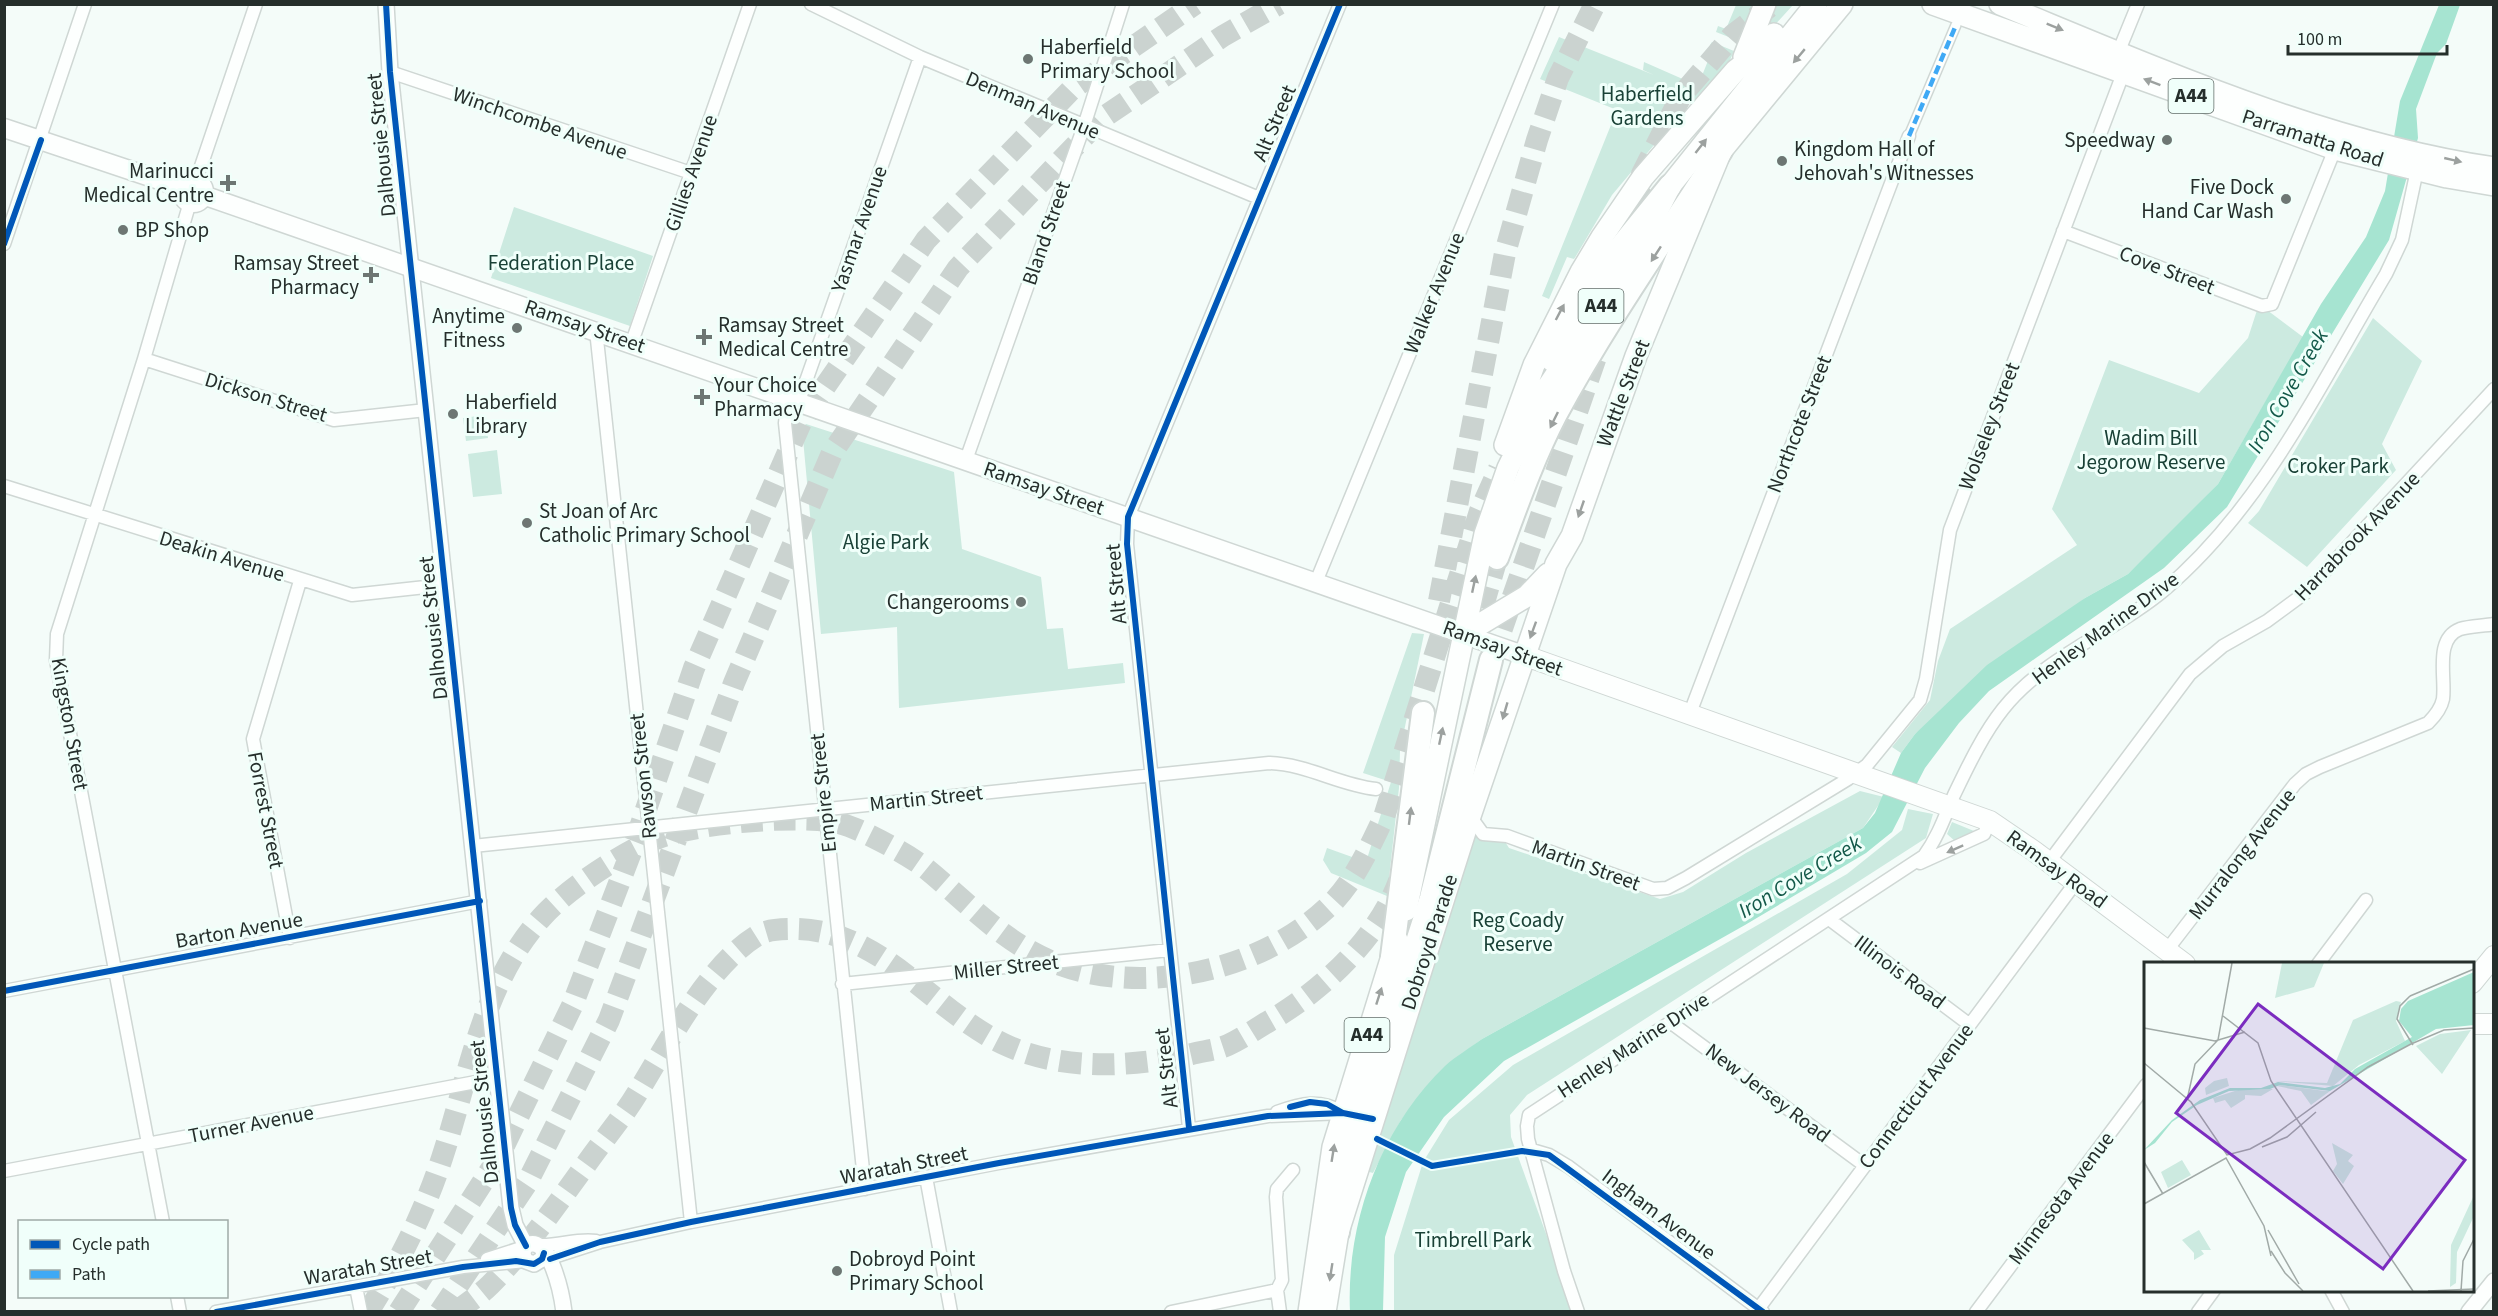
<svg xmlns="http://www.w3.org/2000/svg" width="2498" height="1316" font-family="'Source Sans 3',sans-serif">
  <rect width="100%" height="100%" fill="#f4fcf9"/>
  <!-- green -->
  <path fill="#cceae0" d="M 1736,5 L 1753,5 L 1739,41 L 1716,32 L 1718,26 L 1726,29 Z
    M 1771,5 L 1793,5 L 1772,28 L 1762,28 Z
    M 1559,37 L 1654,75 L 1643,70 L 1644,62 L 1694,84 L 1699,83 L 1714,46 L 1710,45 L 1712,42 L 1734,51 L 1727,67 L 1695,103 L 1691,101 L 1612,195 L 1576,256 L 1574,259 L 1567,257 L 1549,299 L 1542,296 L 1617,110 L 1540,79 Z
    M 514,207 L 653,256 L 630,326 L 491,278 Z
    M 2259,304 L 2303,337 L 2218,484 L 2162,542 L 2128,574 L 2085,598 L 1915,734 L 1901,753 L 1892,747 L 1930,700 L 1938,661 L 1950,629 L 2077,545 L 2052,509 L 2109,360 L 2199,393 L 2248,338 Z
    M 2373,318 L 2422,361 L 2382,444 L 2396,470 L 2307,567 L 2248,523 L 2259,511 Z
    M 485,415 L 488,438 L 466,441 L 463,418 Z
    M 806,424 L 954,472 L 962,549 L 1041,577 L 1047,629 L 1063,628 L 1068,669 L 1123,663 L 1125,683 L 899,708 L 897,627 L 821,634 L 802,428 Z
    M 497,450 L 502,494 L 473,497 L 468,454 Z
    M 1412,633 L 1424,634 L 1400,751 L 1399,788 L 1387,896 L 1331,873 L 1323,860 L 1327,848 L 1366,862 L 1391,782 L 1363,773 Z
    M 1860,791 L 1884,797 L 1863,828 L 1482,1039 L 1446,1066 L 1401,1120 L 1373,1173 L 1362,1170 L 1473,832 L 1490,841 L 1504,840 L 1509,848 L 1660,899 L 1683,892 L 1746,853 Z
    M 1908,809 L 1933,814 L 1926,838 L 1527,1095 L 1510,1115 L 1511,1137 L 1574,1311 L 1394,1311 L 1394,1255 L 1423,1162 L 1449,1120 L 1513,1065 L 1847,874 L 1902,830 Z
    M 1952,822 L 1974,831 L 1973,833 L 1956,842 L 1947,834 Z"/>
  <!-- water -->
  <path fill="#a6e4d1" d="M 2439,5 L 2460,5 L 2446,44 L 2437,53 L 2416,109 L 2418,138 L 2389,240 L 2227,507 L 2164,568 L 1989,691 L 1959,723 L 1925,768 L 1892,832 L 1866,853 L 1745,925 L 1504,1061 L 1444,1117 L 1406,1172 L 1385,1237 L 1383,1311 L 1350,1312 C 1346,1222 1380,1129 1445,1066 C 1456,1056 1470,1048 1482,1039 L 1863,828 L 1875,813 L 1901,753 L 1915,734 L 1987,665 L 2085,598 L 2128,574 L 2218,484 L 2321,304 L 2366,237 L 2385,191 L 2400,101 Z"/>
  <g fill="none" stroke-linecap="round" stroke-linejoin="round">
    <!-- motorway-tunnel -->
    <path stroke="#cbd3d0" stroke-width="22" stroke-dasharray="22 11" stroke-linecap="butt" d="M 1629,241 L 1642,174 L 1681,96 L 1733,35 L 1769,7
      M 1439,601 L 1505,253 L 1537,140 L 1558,78 L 1595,4
      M 1473,640 L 1497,558
      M 1491,660 L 1598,351
      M 368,1312 C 399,1263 424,1213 442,1158 C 469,1077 482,983 542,917 C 566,890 619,855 653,840 C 693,823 785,816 828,821 C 841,822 857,829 869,835 C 887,844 908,855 924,867 C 959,895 990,929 1030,951 C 1120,1002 1254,977 1328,907 C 1354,883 1369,848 1384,817 L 1480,511 L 1499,469
      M 399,1312 L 497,1160 L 572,1006 L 636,839 L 694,668 L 802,420 L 926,240 L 1072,89 L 1195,4
      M 440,1312 L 527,1183 L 609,1020 L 734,683 L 832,453 L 958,268 L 1101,119 L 1223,36 L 1279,4
      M 456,1312 C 467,1303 480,1295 490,1285 C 527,1248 557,1204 587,1163 C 604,1139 623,1117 638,1092 C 668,1043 708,965 758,935 C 769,929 782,929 795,929 C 884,930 933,1013 1008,1046 C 1064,1071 1134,1067 1192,1054 C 1203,1051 1217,1050 1228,1045 C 1243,1038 1257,1028 1271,1020 C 1323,990 1378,938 1399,881"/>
    <!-- pedestrian casing -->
    <g stroke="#cfd7d4" stroke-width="12">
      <path id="pedestrian" d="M 1909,136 L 1956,25"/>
    </g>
    <!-- minor casing -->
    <g stroke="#cfd7d4" stroke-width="15">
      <path id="minor" d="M 811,4 L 920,57 L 1259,198
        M 2118,53 L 2138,4
        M 390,72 L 691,173
        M 196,181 L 256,4
        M 2063,231 L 2262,306 L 2272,304 L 2335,149
        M 4,244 L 85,4
        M 596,330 L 691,1222
        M 632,342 L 750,4
        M 144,359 L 334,420 L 426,410
        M 788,397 L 785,423 L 865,1189
        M 799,401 L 920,57
        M 966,460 L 1084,126 L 1123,4
        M 4,486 L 352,595 L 444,585
        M 1316,582 L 1553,4
        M 1690,713 L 1909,136
        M 1470,816 L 1483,834 L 1507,836 L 1653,889 L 1667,888 L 1686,878 L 1848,779 L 1867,765 L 1920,700 L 1926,679 L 1950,530 L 2124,71
        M 473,846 L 1269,763 C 1307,764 1339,785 1376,789
        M 2049,862 L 2190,674 L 2223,646 L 2267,621 L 2305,593 L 2494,389
        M 1920,863 L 1984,834 L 1990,821
        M 1829,919 L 1970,1025
        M 290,938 L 253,739 L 300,581
        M 2167,950 L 2295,784 L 2306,774 L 2320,767 L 2428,723 C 2435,716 2441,709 2443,699 C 2446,677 2434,639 2460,629 C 2470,626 2483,626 2494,624
        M 2318,964 L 2366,900
        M 842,984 L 1169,950
        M 4,991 L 480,901
        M 1670,1022 L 1864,1165
        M 1277,1112 C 1302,1103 1319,1099 1343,1112
        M 1189,1128 L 1127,544 L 1128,517 L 1340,4
        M 1532,1150 L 1549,1155 L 1569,1167 L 1763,1312
        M 4,1171 L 497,1078
        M 926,1177 L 951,1312
        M 163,1222 L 56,660 L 57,634 L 144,359 L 190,202
        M 539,1245 C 559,1246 577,1238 596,1241
        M 487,1259 L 524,1247
        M 541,1261 L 600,1242 L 691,1222 L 999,1163 L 1268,1116 L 1343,1113
        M 356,1287 L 361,1312
        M 2331,1290 L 2343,1312
        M 177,1296 L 180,1312
        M 216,1312 L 463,1267 L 526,1261
        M 1171,1312 L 1277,1290
        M 1280,1312 L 1277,1290 L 1282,1280 L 1276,1197 L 1277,1189 L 1293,1170
        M 1578,1312 L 1564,1271 L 1528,1139 L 1527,1126 L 1529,1115 L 1924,856 C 1938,837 1945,816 1954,795 C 1968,766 1983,734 2003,709 C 2045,656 2113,633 2163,591 C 2263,507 2320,384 2386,274 L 2402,240 L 2417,170
        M 1756,1312 L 2076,882
        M 1976,1312 L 2146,1085
        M 2198,1312 L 2214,1290"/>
    </g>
    <!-- tertiary casing -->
    <g stroke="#cfd7d4" stroke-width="18">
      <path id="tertiary" d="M 386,4 L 390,72 L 511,1208 L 515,1225 L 526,1246
        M 544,1253 L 542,1259 L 534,1264 L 526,1261 L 523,1255 L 524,1247 C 549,1228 562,1296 564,1312
        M 2469,1312 L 2494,1281"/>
    </g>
    <!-- secondary casing -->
    <g stroke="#cfd7d4" stroke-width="21">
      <path id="secondary" d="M 4,128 L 183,188
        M182 192a11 11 0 1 1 22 0a11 11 0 1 1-22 0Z
        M 203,195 L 1523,655"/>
    </g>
    <!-- primary casing -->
    <g stroke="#cfd7d4" stroke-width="22">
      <path id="primary" d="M 1523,655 L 1990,821 L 2034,851 L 2185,964
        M 2472,983 L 2494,956
        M 2472,1024 L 2494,1024"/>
    </g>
    <!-- trunk casing -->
    <g stroke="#cfd7d4" stroke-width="24">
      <path id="trunk" d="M 1933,4 L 2335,149 L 2447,177 L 2494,185
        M 2000,4 C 2156,68 2327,144 2494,168
        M 1744,57 L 1765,4
        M 1505,445 L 1534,365 L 1581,272 L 1602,237 L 1643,177 L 1736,70 L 1757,54 L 1774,34
        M 1464,634 L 1527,596 L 1548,574
        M 1406,910 L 1485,534 L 1508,468 L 1547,388 L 1633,259 L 1670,186 L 1816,4
        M 1309,1312 L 1333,1147 L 1397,940
        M 1325,1312 L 1338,1232 L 1470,816 L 1556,564 L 1572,536 L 1636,356 L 1721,151 L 1842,4"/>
    </g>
    <!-- motorway casing -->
    <g stroke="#cfd7d4" stroke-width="26">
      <path id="motorway" d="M 1552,360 L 1582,306 L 1619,249 L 1670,186
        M 1497,558 C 1515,510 1532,460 1556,414 C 1605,323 1665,238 1721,151
        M 1392,957 L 1423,713
        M 1338,1232 L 1343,1185 L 1352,1145 L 1431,898 L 1491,660"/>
    </g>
    <!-- pedestrian -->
    <use href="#pedestrian" stroke="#fdfffe" stroke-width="9"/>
    <!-- minor -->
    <use href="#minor" stroke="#fdfffe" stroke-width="12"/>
    <!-- tertiary -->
    <use href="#tertiary" stroke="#fdfffe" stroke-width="15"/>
    <!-- secondary -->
    <use href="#secondary" stroke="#fdfffe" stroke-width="18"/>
    <!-- primary -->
    <use href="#primary" stroke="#fdfffe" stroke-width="20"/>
    <!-- trunk -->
    <use href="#trunk" stroke="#fdfffe" stroke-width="21"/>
    <!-- motorway -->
    <use href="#motorway" stroke="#fdfffe" stroke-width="22"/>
    <!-- quiet -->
    <path stroke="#3fa9f5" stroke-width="4.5" stroke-dasharray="9 4.5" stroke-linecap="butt" d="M 1909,136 L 1956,25"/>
    <!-- cycleway casing -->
    <g stroke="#f0fffa" stroke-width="10">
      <path id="cycleway" d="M 386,4 L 390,72 L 511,1208 L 515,1225 L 526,1246
        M 4,244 L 41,140
        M 4,991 L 480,901
        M 1290,1107 L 1310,1102 L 1327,1104 L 1343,1113 L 1373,1119
        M 1189,1128 L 1127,544 L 1128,517 L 1340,4
        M 1377,1139 L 1432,1166 L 1522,1151 L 1549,1155 L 1763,1312
        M 550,1259 L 600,1242 L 691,1222 L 999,1163 L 1268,1116 L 1343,1113
        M 216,1312 L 463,1267 L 516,1261 L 534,1264 L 542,1259 L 544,1253"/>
    </g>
    <!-- cycleway -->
    <use href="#cycleway" stroke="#0057b8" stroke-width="6"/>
  </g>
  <!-- one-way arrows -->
  <defs><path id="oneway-solid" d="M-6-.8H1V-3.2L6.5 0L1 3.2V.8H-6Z" transform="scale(1.5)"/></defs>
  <g fill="#9ca19f">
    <use href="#oneway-solid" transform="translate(2055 27) rotate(22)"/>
    <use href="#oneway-solid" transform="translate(1799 56) rotate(130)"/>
    <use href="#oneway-solid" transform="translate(2152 82) rotate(-159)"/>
    <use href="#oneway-solid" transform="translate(1701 146) rotate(-52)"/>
    <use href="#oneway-solid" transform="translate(2453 160) rotate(13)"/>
    <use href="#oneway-solid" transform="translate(1656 254) rotate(123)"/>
    <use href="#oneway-solid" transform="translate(1560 312) rotate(-62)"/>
    <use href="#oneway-solid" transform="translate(1554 420) rotate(116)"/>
    <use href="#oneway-solid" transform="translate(1581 509) rotate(109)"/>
    <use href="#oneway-solid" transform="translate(1474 584) rotate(-78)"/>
    <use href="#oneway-solid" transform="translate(1533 630) rotate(110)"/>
    <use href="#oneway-solid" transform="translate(1505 711) rotate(106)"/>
    <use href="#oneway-solid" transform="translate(1441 736) rotate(-78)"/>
    <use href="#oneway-solid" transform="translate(1410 816) rotate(-83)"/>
    <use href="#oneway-solid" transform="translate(1955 849) rotate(156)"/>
    <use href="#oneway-solid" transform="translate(1379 996) rotate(-72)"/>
    <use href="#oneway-solid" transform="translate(1333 1153) rotate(-81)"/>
    <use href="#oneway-solid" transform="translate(1331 1272) rotate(99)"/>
  </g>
  <!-- markers -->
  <g fill="#6d7673" stroke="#f0fffa" stroke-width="2">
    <circle cx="1028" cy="59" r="6"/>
    <circle cx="2167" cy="140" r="6"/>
    <circle cx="1782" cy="161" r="6"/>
    <path d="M225 174h6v6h6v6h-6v6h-6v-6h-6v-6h6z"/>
    <circle cx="2286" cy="199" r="6"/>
    <circle cx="123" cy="230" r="6"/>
    <path d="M368 266h6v6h6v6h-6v6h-6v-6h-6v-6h6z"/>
    <circle cx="517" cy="328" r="6"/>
    <path d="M701 328h6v6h6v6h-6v6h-6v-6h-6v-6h6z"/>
    <path d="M699 388h6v6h6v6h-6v6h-6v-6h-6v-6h6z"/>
    <circle cx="453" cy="414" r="6"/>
    <circle cx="527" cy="523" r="6"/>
    <circle cx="1021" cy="602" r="6"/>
    <circle cx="837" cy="1271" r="6"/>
  </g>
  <g text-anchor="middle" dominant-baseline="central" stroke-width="6" stroke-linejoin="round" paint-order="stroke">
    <!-- shield labels -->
    <g fill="#f0fffa" stroke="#626d69" stroke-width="1.5">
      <rect x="2168.5" y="79" width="45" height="34" rx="4.5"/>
      <rect x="1578.5" y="289" width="45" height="34" rx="4.5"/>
      <rect x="1344.5" y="1018" width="45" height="34" rx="4.5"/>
    </g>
    <g font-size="20" font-weight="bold" fill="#252e2b">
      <text x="2191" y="96">A44</text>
      <text x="1601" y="306">A44</text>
      <text x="1367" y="1035">A44</text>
    </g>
    <!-- poi labels -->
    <g font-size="21" fill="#252e2b" stroke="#f0fffa" text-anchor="start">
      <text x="1040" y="47">Haberfield<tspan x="1040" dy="24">Primary School</tspan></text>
      <text x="2155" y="140" text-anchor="end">Speedway</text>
      <text x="1794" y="149">Kingdom Hall of<tspan x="1794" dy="24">Jehovah's Witnesses</tspan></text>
      <text x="214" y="171" text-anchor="end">Marinucci<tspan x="214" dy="24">Medical Centre</tspan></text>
      <text x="2274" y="187" text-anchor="end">Five Dock<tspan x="2274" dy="24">Hand Car Wash</tspan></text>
      <text x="135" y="230">BP Shop</text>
      <text x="359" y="263" text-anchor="end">Ramsay Street<tspan x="359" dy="24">Pharmacy</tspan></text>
      <text x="505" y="316" text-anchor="end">Anytime<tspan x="505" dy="24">Fitness</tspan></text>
      <text x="718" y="325">Ramsay Street<tspan x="718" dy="24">Medical Centre</tspan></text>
      <text x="714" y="385">Your Choice<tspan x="714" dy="24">Pharmacy</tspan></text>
      <text x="465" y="402">Haberfield<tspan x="465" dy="24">Library</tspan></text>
      <text x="539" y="511">St Joan of Arc<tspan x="539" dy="24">Catholic Primary School</tspan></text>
      <text x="1009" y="602" text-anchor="end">Changerooms</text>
      <text x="849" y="1259">Dobroyd Point<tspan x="849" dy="24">Primary School</tspan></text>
    </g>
    <!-- park labels -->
    <g font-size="21" fill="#194136" stroke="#f0fffa">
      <text x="1647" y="94">Haberfield<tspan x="1647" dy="24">Gardens</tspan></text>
      <text x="561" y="263">Federation Place</text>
      <text x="2151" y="438">Wadim Bill<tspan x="2151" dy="24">Jegorow Reserve</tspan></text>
      <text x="2338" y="466">Croker Park</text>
      <text x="886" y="542">Algie Park</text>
      <text x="1518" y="920">Reg Coady<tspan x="1518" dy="24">Reserve</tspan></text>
      <text x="1473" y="1240">Timbrell Park</text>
    </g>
    <!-- street labels -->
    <g font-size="21" fill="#252e2b" stroke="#f0fffa">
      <text transform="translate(1033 105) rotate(23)">Denman Avenue</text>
      <text transform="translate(540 123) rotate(19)">Winchcombe Avenue</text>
      <text transform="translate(1274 123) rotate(-67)">Alt Street</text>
      <text transform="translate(2313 138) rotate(18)">Parramatta Road</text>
      <text transform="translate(381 145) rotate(-96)">Dalhousie Street</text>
      <text transform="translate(691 173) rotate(-71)">Gillies Avenue</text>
      <text transform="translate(859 229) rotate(-71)">Yasmar Avenue</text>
      <text transform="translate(1046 233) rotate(-71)">Bland Street</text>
      <text transform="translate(2167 270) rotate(21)">Cove Street</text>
      <text transform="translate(1434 293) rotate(-68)">Walker Avenue</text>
      <text transform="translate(585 326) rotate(19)">Ramsay Street</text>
      <text transform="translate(1623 393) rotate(-69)">Wattle Street</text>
      <text transform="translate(266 397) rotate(17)">Dickson Street</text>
      <text transform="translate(1799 424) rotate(-69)">Northcote Street</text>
      <text transform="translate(1989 426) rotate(-69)">Wolseley Street</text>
      <text transform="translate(1044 488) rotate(19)">Ramsay Street</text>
      <text transform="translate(2357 536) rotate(-46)">Harrabrook Avenue</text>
      <text transform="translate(222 556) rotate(17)">Deakin Avenue</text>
      <text transform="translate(1116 584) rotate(-95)">Alt Street</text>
      <text transform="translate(433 628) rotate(-96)">Dalhousie Street</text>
      <text transform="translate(2105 628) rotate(-36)">Henley Marine Drive</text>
      <text transform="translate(1503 648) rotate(20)">Ramsay Street</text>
      <text transform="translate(70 724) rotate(80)">Kingston Street</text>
      <text transform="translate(643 776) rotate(-96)">Rawson Street</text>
      <text transform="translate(823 793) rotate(-96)">Empire Street</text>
      <text transform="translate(926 798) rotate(-6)">Martin Street</text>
      <text transform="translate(266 810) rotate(79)">Forrest Street</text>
      <text transform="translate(2242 854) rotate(-52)">Murralong Avenue</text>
      <text transform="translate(1586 865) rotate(20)">Martin Street</text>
      <text transform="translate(2057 869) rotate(36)">Ramsay Road</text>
      <text transform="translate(239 930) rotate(-10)">Barton Avenue</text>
      <text transform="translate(1429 942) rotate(-72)">Dobroyd Parade</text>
      <text transform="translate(1006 967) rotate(-6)">Miller Street</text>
      <text transform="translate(1900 972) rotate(37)">Illinois Road</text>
      <text transform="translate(1633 1045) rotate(-33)">Henley Marine Drive</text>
      <text transform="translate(1166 1068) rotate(-97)">Alt Street</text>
      <text transform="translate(1768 1093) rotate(37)">New Jersey Road</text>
      <text transform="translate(1916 1096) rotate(-53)">Connecticut Avenue</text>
      <text transform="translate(484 1112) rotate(-96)">Dalhousie Street</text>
      <text transform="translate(251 1124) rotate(-11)">Turner Avenue</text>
      <text transform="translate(904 1165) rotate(-11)">Waratah Street</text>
      <text transform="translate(2061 1198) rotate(-53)">Minnesota Avenue</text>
      <text transform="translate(1659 1214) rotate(37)">Ingham Avenue</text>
      <text transform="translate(368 1267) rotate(-10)">Waratah Street</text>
    </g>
    <!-- water labels -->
    <g font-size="22" font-style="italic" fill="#135949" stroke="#f0fffa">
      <text transform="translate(2288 391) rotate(-60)">Iron Cove Creek</text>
      <text transform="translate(1800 877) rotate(-31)">Iron Cove Creek</text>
    </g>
  </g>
  <!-- overview -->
  <g transform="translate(2144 962)">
    <rect width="330" height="330" fill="#f4fcf9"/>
    <path d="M 138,1 L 180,1 L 170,25 L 131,36 ZM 252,39 L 257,40 L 252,59 L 261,79 L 215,103 L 189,124 L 130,119 L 183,121 L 209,58 ZM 327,68 L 298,112 L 272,84 L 296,72 ZM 83,116 L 85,124 L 62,133 L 61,126 L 70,119 ZM 136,123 L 181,129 L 186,129 L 167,143 L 157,129 L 133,124 ZM 129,127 L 117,134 L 101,133 L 101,137 L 87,146 L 81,138 L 71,141 L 69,136 L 94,128 ZM 188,181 L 209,193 L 204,199 L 210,204 L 199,222 L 189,209 L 193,202 ZM 38,198 L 47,213 L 24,226 L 17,210 ZM 330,233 L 330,254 L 313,290 L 312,321 L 306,325 L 307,283 ZM 55,268 L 67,288 L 57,288 L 60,292 L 50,298 L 50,291 L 38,278 Z" fill="#cceae0"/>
    <path d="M 330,10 L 330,63 L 292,67 L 186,129 L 136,123 L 126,127 L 85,129 L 53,143 L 28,160 L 11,181 L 0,188 L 28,158 L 56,138 L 86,126 L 117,126 L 134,120 L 181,126 L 196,122 L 211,107 L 268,75 L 255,59 L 257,47 L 264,39 Z" fill="#a6e4d1"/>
    <path fill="none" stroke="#a1aaa7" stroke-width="1.5" d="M 266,34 L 330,7M 266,34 L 256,44 L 253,57 L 269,83M 79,54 L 114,81 L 127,119 L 269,329M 0,66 L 71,79 L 101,70M 0,101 L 47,140 L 83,193 L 106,187 L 126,176 L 224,105 L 267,82 L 300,68 L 330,66M 43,138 L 51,102 L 74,78 L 88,1M 118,185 L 143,175 L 172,150M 0,200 L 19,232M 0,242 L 82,196 L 120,264 L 127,294M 124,268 L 155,322M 127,289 L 141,311 L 159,329M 284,329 L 330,327M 317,329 L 319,299 L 330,277"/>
    <path fill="#7b2cbf" fill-opacity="0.15" stroke="#7b2cbf" stroke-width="3" d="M 114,42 L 321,198 L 239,307 L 32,151 Z"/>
    <rect width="330" height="330" fill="none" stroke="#252e2b" stroke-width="3"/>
  </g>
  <!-- border -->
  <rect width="2498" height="1316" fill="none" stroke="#252e2b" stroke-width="12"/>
  <!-- legend -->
  <rect x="18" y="1220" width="210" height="78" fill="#f0fffa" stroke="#9faba7" stroke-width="1.5"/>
  <rect x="30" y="1240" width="30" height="9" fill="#0057b8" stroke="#9faba7" stroke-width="1.5"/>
  <text x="72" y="1250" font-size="18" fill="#252e2b">Cycle path</text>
  <rect x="30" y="1270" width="30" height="9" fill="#3fa9f5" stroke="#9faba7" stroke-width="1.5"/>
  <text x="72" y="1280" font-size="18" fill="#252e2b">Path</text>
  <!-- scale -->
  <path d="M2288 45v9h159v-9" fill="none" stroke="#252e2b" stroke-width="3"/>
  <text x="2297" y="45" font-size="18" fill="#252e2b" stroke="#f0fffa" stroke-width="4.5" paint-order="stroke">100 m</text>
</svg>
